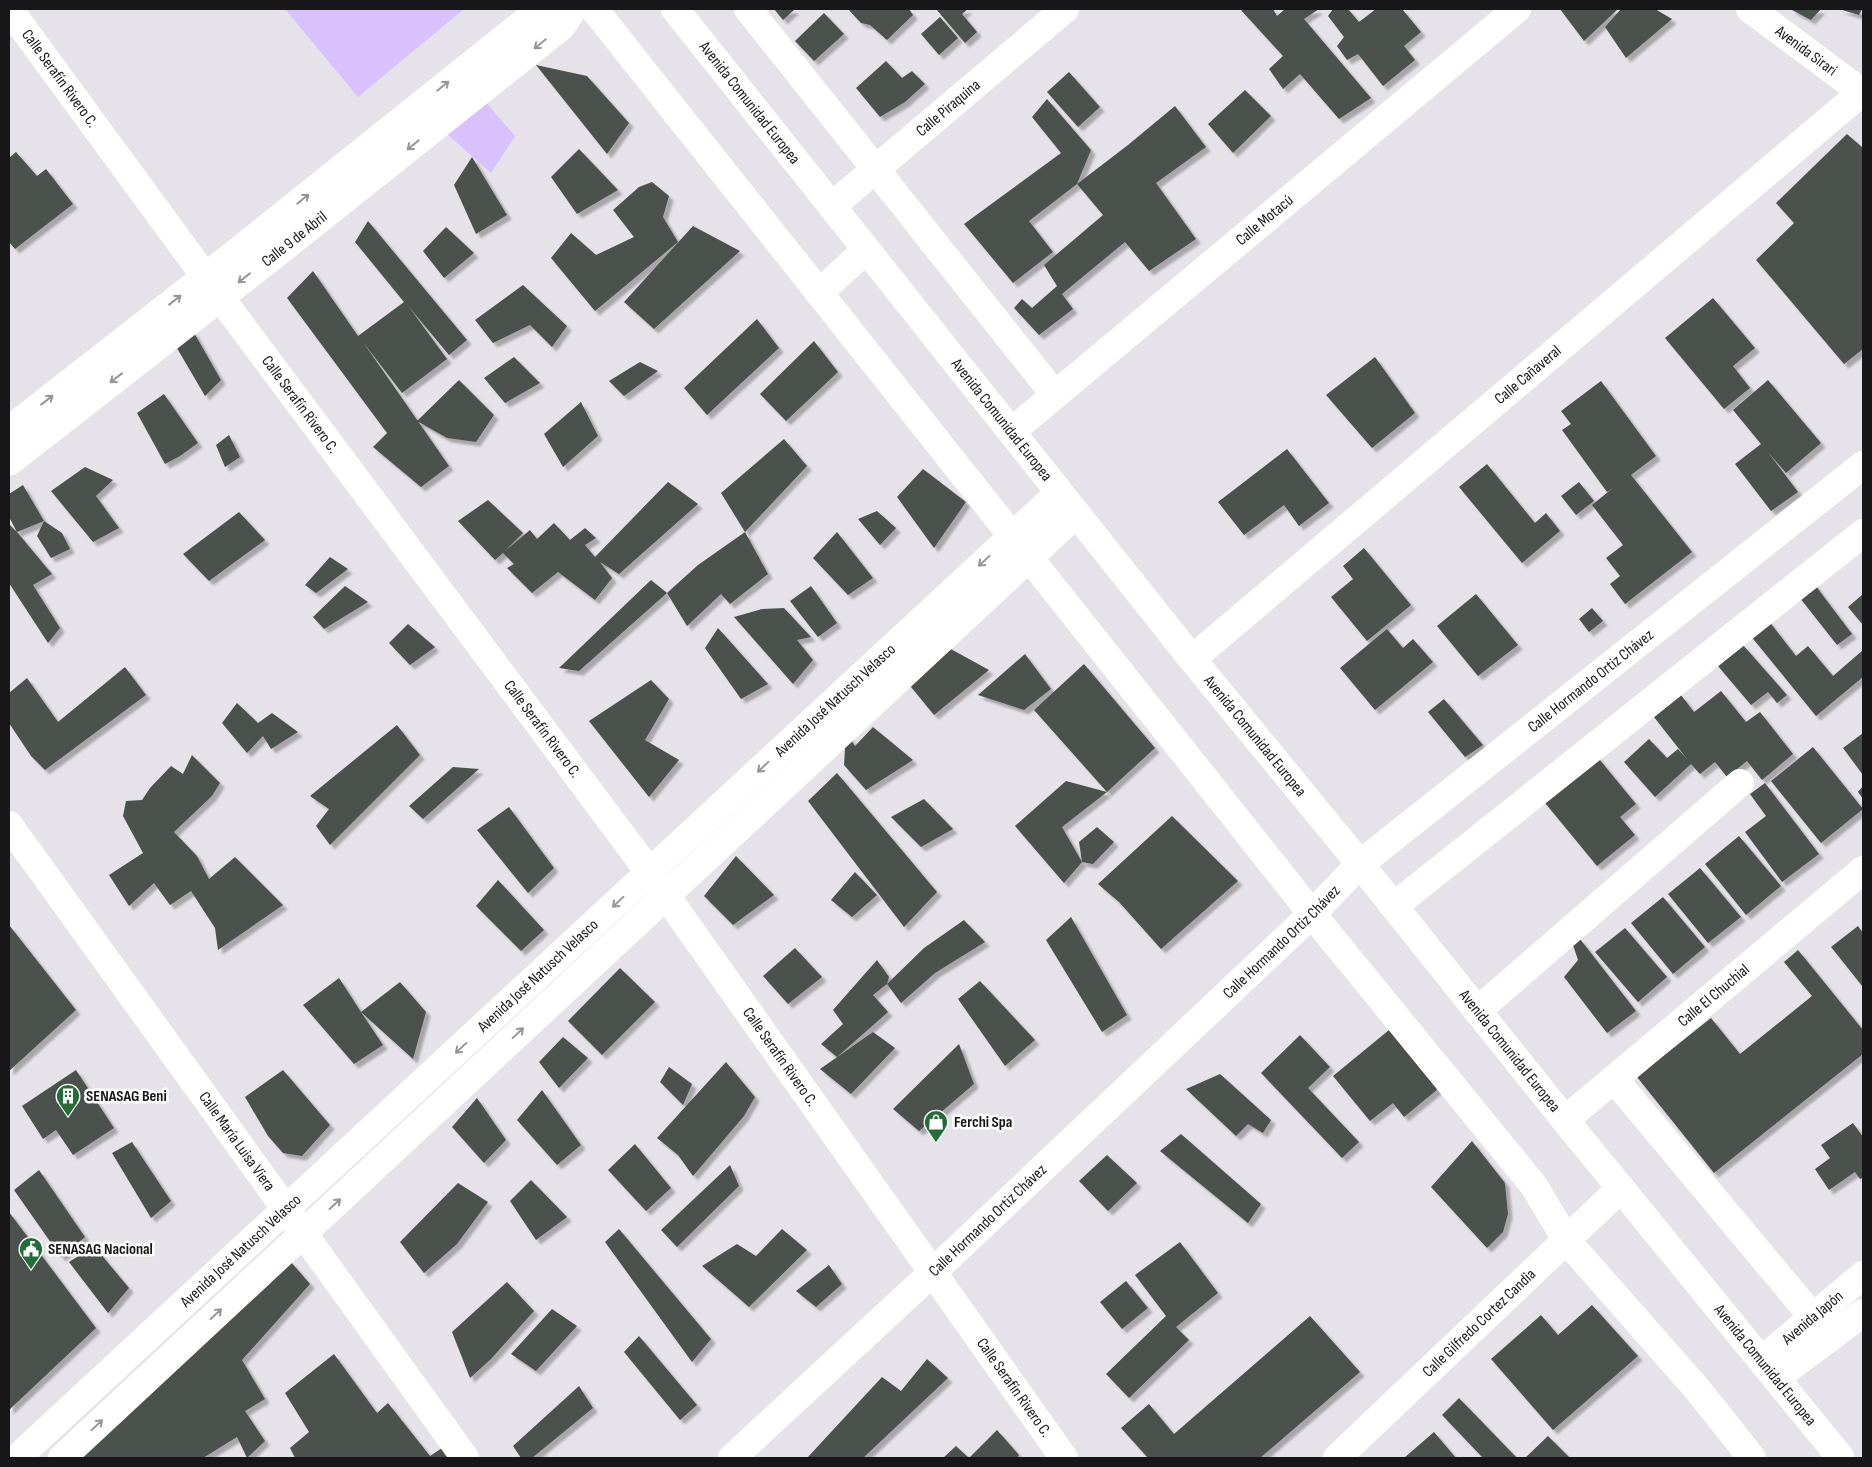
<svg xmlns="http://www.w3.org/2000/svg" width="1872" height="1467" font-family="'Sofia Sans Condensed',sans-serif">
  <defs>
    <filter id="shadow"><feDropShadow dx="4.5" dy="4.5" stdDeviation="1" flood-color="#0004"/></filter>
  </defs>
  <rect width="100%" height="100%" fill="#e5e2e9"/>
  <!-- green -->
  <path fill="#d9c1fd" d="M 285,9 L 464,9 L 358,97 Z
    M 484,100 L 515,136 L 491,173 L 446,133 Z"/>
  <!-- building -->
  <path fill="#4c514d" filter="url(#shadow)" d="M 774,9 L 795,9 L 783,20 Z
    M 848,9 L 909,9 L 913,15 L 887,40 L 870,25 L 861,23 Z
    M 936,9 L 968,9 L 962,14 L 977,32 L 965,43 Z
    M 1240,9 L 1273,9 L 1277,16 L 1285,9 L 1319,9 L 1304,19 L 1371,98 L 1339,119 L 1300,74 L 1283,89 L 1269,69 L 1283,56 Z
    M 1333,9 L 1348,9 L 1359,22 L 1376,9 L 1402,9 L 1421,32 L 1404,46 L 1415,60 L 1383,86 L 1358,54 L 1347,60 L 1337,46 L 1344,37 L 1328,16 Z
    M 1560,9 L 1618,9 L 1584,41 Z
    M 1621,9 L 1655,9 L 1672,19 L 1626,58 L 1605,27 Z
    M 1790,9 L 1821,9 L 1811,20 Z
    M 1839,9 L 1862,9 L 1859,15 Z
    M 824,13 L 844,34 L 814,61 L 795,41 Z
    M 940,17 L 958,38 L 939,55 L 921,34 Z
    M 886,61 L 902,78 L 912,71 L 925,84 L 905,102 L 880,117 L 856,88 Z
    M 536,65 L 587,76 L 629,123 L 607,154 Z
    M 1069,72 L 1100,107 L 1078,127 L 1047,92 Z
    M 1245,90 L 1271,116 L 1233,153 L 1208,124 Z
    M 1047,99 L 1091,150 L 1077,184 L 1128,145 L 1175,106 L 1206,147 L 1156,183 L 1196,239 L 1149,271 L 1125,242 L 1062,294 L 1073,309 L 1039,335 L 1014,308 L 1022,299 L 1032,308 L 1057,286 L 1044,265 L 1103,215 L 1077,184 L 1029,221 L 1053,252 L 1013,283 L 964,224 L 1061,153 L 1032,117 Z
    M 1847,134 L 1863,148 L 1863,349 L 1844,364 L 1756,260 L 1794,223 L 1776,203 Z
    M 579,149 L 618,190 L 577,214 L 551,177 Z
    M 16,152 L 37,176 L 46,169 L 73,204 L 15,249 L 9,242 L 9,158 Z
    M 472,157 L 507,215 L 476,234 L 454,185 Z
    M 652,182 L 669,196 L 663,217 L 678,242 L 595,311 L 551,258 L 571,233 L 596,255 L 634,237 L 613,210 L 639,187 Z
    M 368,221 L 467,340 L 449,355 L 409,307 L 447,359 L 402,393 L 363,342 L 449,466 L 421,487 L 373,447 L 387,433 L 287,298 L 313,271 L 358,336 L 404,302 L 355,242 Z
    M 693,226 L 740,251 L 654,329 L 624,302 Z
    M 446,227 L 474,253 L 444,278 L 423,251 Z
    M 523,285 L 567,326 L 552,347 L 530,325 L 493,343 L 475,320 Z
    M 1713,298 L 1755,348 L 1733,366 L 1750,388 L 1724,409 L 1665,338 Z
    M 757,319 L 779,348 L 707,415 L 684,388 Z
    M 193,331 L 221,380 L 205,396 L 174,343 Z
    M 814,341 L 838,372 L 786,421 L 760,394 Z
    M 514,357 L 540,383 L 505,403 L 484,378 Z
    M 1375,357 L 1415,413 L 1372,448 L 1326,395 Z
    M 640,362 L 658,371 L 624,396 L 609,381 Z
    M 459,380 L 494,415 L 476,442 L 447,438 L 417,421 Z
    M 1768,380 L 1821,443 L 1786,473 L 1768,452 L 1798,492 L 1771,511 L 1735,464 L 1761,444 L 1733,410 Z
    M 1601,381 L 1656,456 L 1631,475 L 1692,552 L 1625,604 L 1610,584 L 1620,576 L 1606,558 L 1623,545 L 1592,505 L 1614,487 L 1607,492 L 1562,430 L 1571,424 L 1561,411 Z
    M 164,394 L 198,443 L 180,456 L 165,464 L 137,413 Z
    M 581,402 L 598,436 L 563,467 L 544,434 Z
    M 229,435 L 240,457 L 225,467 L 216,445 Z
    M 784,439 L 807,466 L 745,532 L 721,493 Z
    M 1287,449 L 1329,503 L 1299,526 L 1284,505 L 1244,535 L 1218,502 Z
    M 1487,464 L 1535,523 L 1546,513 L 1560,531 L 1522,563 L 1459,487 Z
    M 85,467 L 113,480 L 96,496 L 119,528 L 93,542 L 51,491 Z
    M 923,469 L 966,502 L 934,548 L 897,497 Z
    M 668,482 L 698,504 L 619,574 L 600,562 L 612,578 L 595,600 L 558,572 L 532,593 L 507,568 L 514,564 L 503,553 L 495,560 L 458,521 L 488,500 L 523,533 L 505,551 L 530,530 L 537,539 L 554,523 L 570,540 L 585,528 L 596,538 L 585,545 L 595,557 Z
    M 1579,482 L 1594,501 L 1576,515 L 1561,496 Z
    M 23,485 L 44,521 L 17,532 L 52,574 L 33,585 L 60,628 L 48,643 L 9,583 L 9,526 L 10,525 L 17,532 L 9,517 L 9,494 Z
    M 877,511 L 896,528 L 880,545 L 858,519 Z
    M 239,512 L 265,540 L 209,581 L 183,554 Z
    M 44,521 L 62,533 L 70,549 L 51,558 L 37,536 Z
    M 745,532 L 768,574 L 730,604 L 721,594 L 687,626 L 667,593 L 698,565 Z
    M 837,532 L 873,578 L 848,595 L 813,558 Z
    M 1364,548 L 1411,605 L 1367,641 L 1331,597 L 1353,579 L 1343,566 Z
    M 330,557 L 348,569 L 316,593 L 305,585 Z
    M 651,580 L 667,593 L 579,671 L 559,668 Z
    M 1812,581 L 1852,634 L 1837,645 L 1796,593 Z
    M 345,586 L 368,602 L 324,629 L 313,617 Z
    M 811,586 L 837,623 L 818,637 L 790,601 Z
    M 1476,594 L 1518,645 L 1478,676 L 1437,626 Z
    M 1863,594 L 1863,625 L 1848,607 Z
    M 784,608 L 811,637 L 797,640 L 813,660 L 793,684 L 734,617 L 762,609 Z
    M 1592,608 L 1603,621 L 1589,632 L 1579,619 Z
    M 1768,620 L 1796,656 L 1808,646 L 1833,676 L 1863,650 L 1863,677 L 1816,716 L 1750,635 Z
    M 408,624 L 435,647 L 410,665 L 389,643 Z
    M 718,628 L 768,684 L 741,699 L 705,648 Z
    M 1387,629 L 1403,648 L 1413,639 L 1433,662 L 1375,710 L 1340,668 Z
    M 1743,645 L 1787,695 L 1777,703 L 1768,692 L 1751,705 L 1718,666 Z
    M 949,648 L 989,670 L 934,715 L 907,682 Z
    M 1025,654 L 1051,689 L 1024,710 L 978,695 Z
    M 1084,664 L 1155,748 L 1107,792 L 1034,710 Z
    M 125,667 L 146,695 L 45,770 L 31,756 L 9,723 L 9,693 L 27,678 L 58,722 Z
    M 651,680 L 669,699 L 645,740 L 679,760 L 649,797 L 589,721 Z
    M 1721,691 L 1746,722 L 1760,712 L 1793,754 L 1762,780 L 1747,761 L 1727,777 L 1715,762 L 1700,774 L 1691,764 L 1655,797 L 1624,762 L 1649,739 L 1667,758 L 1678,749 L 1687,759 L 1654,717 L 1681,695 L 1694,712 Z
    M 1444,699 L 1483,745 L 1465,757 L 1428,712 Z
    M 237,703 L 258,723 L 272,713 L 298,732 L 271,749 L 263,736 L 247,753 L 222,723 Z
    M 397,725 L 420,755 L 330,845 L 316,826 L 329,809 L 310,796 Z
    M 873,727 L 913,760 L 866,790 L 844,765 L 846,733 L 855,746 Z
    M 1863,733 L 1863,775 L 1843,748 Z
    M 1813,747 L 1863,809 L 1821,843 L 1771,781 Z
    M 1595,754 L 1636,804 L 1620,817 L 1635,835 L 1597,866 L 1541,798 Z
    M 192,755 L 220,783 L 212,796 L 174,832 L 197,856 L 209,879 L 235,857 L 283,905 L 218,950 L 215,928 L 191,891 L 170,905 L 154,883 L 129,906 L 109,875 L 143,853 L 123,816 L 126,801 L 142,800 L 150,788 L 171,766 L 183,774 Z
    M 453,767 L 479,769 L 423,819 L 409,806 Z
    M 837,773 L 937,892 L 904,927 L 808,801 Z
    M 1066,781 L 1107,792 L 1062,827 L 1082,862 L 1079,842 L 1097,827 L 1114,842 L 1093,864 L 1082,862 L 1064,883 L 1015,826 Z
    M 1765,783 L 1819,854 L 1782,882 L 1745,832 L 1766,816 L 1750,794 Z
    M 1863,786 L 1863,799 L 1858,792 Z
    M 924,799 L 953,829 L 921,847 L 891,817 Z
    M 509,807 L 554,868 L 528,893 L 477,830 Z
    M 1172,816 L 1238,881 L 1161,949 L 1119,902 L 1098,884 Z
    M 1739,836 L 1781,886 L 1746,915 L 1705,864 Z
    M 736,856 L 774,895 L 733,925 L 704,896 Z
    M 1700,868 L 1741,917 L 1708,943 L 1668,894 Z
    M 855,872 L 877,895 L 852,917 L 831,900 Z
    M 498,880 L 544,930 L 521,951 L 476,906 Z
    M 1663,897 L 1705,947 L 1673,974 L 1631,923 Z
    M 1071,917 L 1127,1015 L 1102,1032 L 1046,940 Z
    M 964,920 L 985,942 L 935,973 L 901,1003 L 887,984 L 924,948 Z
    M 9,925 L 76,1010 L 9,1071 Z
    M 1858,926 L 1863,933 L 1863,987 L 1831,947 Z
    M 1625,928 L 1667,977 L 1638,1002 L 1595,952 Z
    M 1580,939 L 1636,1011 L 1607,1033 L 1564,977 L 1578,960 L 1573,945 Z
    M 795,948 L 822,977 L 788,1004 L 763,976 Z
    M 1798,950 L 1863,1030 L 1863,1054 L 1714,1173 L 1637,1077 L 1711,1018 L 1740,1054 L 1812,996 L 1784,962 Z
    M 877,960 L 889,977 L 887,984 L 873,995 L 888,1012 L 837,1057 L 821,1044 L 843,1024 L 833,1010 Z
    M 620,968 L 655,1002 L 602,1055 L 568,1021 Z
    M 339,978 L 361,1012 L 400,982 L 426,1012 L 413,1059 L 361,1012 L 383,1045 L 354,1064 L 303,1005 Z
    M 980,981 L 1035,1040 L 1005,1066 L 958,999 Z
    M 1389,1030 L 1438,1089 L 1404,1117 L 1393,1103 L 1370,1121 L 1333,1076 Z
    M 873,1032 L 895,1048 L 851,1094 L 820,1069 Z
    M 1300,1035 L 1330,1067 L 1308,1088 L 1359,1142 L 1342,1158 L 1261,1073 Z
    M 563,1037 L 588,1058 L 559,1088 L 539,1062 Z
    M 959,1044 L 974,1084 L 919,1131 L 893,1109 Z
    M 726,1062 L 755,1097 L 744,1116 L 693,1176 L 678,1155 L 657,1138 Z
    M 669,1067 L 692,1084 L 683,1105 L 660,1082 Z
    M 76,1070 L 114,1128 L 73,1155 L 56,1130 L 43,1139 L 22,1106 Z
    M 283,1070 L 330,1125 L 302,1156 L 283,1153 L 268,1136 L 245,1097 Z
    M 1220,1074 L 1271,1120 L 1263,1133 L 1248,1124 L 1236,1136 L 1186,1089 Z
    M 542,1090 L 581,1145 L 557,1165 L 517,1120 Z
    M 477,1098 L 506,1140 L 484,1163 L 452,1127 Z
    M 1853,1123 L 1863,1137 L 1863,1177 L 1860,1179 L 1855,1172 L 1829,1190 L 1815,1169 L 1830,1158 L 1821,1145 Z
    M 1181,1134 L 1261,1204 L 1248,1223 L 1160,1151 Z
    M 1472,1141 L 1505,1183 L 1508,1214 L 1503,1232 L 1487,1248 L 1431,1187 Z
    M 132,1142 L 171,1201 L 151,1218 L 112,1153 Z
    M 635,1144 L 671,1188 L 646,1211 L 608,1170 Z
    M 1107,1155 L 1137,1183 L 1108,1211 L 1079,1181 Z
    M 730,1165 L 739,1186 L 677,1247 L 661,1230 Z
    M 39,1170 L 85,1237 L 61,1257 L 14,1190 Z
    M 531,1180 L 567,1217 L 536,1240 L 510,1201 Z
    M 458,1183 L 488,1202 L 457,1244 L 424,1273 L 400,1242 Z
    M 9,1212 L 96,1328 L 9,1410 Z
    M 619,1229 L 711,1339 L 692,1362 L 605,1242 Z
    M 782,1229 L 807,1250 L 749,1307 L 702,1266 L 737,1244 L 756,1256 Z
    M 1180,1242 L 1218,1293 L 1176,1327 L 1189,1340 L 1129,1398 L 1106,1374 L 1166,1316 L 1135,1275 Z
    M 94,1246 L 129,1288 L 108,1313 L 69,1262 Z
    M 291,1262 L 310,1284 L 242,1360 L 265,1399 L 245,1411 L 265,1441 L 247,1458 L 237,1437 L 203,1458 L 82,1458 L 76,1450 Z
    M 829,1265 L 842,1284 L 816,1307 L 796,1291 Z
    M 1126,1281 L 1148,1308 L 1122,1329 L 1100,1302 Z
    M 507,1282 L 534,1311 L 491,1359 L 470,1378 L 452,1332 Z
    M 1592,1305 L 1638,1356 L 1553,1430 L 1491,1359 L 1541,1315 L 1558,1335 Z
    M 552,1309 L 577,1326 L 536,1371 L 511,1354 Z
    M 1310,1316 L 1360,1372 L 1260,1458 L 1148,1458 L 1121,1428 L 1149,1404 L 1174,1434 Z
    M 639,1336 L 697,1405 L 680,1420 L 624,1352 Z
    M 334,1354 L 377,1413 L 388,1403 L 430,1456 L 445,1446 L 453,1458 L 295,1458 L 290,1448 L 309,1432 L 285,1393 Z
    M 927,1359 L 948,1378 L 863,1458 L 807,1458 L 882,1377 L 901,1391 Z
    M 579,1386 L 593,1408 L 532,1458 L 521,1458 L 513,1446 Z
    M 1459,1398 L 1517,1458 L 1483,1458 L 1442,1415 Z
    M 997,1430 L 1019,1455 L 1017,1458 L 943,1458 L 956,1446 L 969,1458 Z
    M 1434,1432 L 1456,1458 L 1404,1458 Z
    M 1548,1436 L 1570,1458 L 1525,1458 Z"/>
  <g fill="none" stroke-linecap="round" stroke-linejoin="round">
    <!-- minor -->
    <g stroke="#fff" stroke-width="28">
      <path id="s1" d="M 9,9 L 220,297 L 650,873 L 1064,1458"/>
      <path d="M 594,9 L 1312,914 L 1534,1186 L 1567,1241 L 1698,1390 L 1752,1458"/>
      <path d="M 748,9 L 1055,395"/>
      <path id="s2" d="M 1750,9 L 1863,93"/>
      <path id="s3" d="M 832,206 L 1065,9"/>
      <path d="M 819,293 L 866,250"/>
      <path d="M 9,430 L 232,256 L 541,9"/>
      <path id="s4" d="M 1012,431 L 1517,9"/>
      <path id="s5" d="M 9,462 L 277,253 L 562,26 L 573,9"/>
      <path id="s6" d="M 1192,659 L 1862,92 L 1863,89"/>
      <path id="s7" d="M 9,825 L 465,1458"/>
      <path d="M 1394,906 L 1863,533"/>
      <path d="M 1477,1011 L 1740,783"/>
      <path d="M 1614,1079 L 1812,1316 L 1829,1339"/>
      <path id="s8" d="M 1565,1120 L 1863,870"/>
      <path id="s9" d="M 1762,1360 L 1863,1275"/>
      <path d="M 1777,1377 L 1863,1313"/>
      <path id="s10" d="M 732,1458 L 933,1272 L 1312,914 L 1360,864 L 1863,465"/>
      <path id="s11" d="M 1337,1458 L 1621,1188"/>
    </g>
    <!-- major -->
    <g stroke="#fff" stroke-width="28">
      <path id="s12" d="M 17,1458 L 1059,493"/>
      <path d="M 62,1458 L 1076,514"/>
    </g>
    <!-- highway -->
    <path stroke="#fff" stroke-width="28" id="s13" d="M 675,9 L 1192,659 L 1360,864 L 1565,1120 L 1841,1458"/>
  </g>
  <!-- one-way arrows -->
  <defs><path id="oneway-shaft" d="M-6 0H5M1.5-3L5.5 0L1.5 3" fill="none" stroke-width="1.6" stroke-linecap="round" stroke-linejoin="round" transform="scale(1.25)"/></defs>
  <g stroke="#979697">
    <use href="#oneway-shaft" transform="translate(540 44) rotate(141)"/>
    <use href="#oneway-shaft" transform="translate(443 86) rotate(-39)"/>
    <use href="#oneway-shaft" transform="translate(413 145) rotate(141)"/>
    <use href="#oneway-shaft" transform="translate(303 199) rotate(-39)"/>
    <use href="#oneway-shaft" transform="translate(244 278) rotate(142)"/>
    <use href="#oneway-shaft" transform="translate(175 300) rotate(-38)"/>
    <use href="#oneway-shaft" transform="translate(116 378) rotate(142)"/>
    <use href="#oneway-shaft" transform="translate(47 400) rotate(-38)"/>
    <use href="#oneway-shaft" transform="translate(984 561) rotate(137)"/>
    <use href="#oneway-shaft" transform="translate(763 767) rotate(137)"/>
    <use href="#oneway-shaft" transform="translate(618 902) rotate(137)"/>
    <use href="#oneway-shaft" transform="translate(518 1033) rotate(-43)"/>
    <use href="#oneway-shaft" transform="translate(461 1048) rotate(137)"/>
    <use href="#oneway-shaft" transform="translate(335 1204) rotate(-43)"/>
    <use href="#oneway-shaft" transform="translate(216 1314) rotate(-43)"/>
    <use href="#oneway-shaft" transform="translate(97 1425) rotate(-43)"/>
  </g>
  <!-- icons -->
  <defs>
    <g id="building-pin" transform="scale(1.25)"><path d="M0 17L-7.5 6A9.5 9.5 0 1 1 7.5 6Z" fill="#266c38" stroke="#fff"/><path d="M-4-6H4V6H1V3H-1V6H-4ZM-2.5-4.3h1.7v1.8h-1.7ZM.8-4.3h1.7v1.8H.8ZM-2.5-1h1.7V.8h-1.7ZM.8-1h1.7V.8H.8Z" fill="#fff"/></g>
    <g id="shop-pin" transform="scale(1.25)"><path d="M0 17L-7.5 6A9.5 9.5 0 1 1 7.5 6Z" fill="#266c38" stroke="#fff"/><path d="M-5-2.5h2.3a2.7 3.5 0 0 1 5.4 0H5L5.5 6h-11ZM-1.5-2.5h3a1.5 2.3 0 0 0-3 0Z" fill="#fff"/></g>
    <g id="civic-pin" transform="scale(1.25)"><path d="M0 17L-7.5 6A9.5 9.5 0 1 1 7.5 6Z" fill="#266c38" stroke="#fff"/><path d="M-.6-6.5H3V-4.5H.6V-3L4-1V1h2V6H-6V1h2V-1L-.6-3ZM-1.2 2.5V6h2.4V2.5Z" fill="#fff"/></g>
  </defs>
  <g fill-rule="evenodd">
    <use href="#building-pin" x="68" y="1096"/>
    <use href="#shop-pin" x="936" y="1122"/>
    <use href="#civic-pin" x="31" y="1249"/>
  </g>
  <g text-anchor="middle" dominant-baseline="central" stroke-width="5" stroke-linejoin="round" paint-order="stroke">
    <!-- street labels -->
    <g font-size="16" fill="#171618" stroke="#fff">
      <text stroke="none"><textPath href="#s2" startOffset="70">Avenida Sirari</textPath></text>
      <text stroke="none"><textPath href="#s1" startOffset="86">Calle Serafín Rivero C.</textPath></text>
      <text stroke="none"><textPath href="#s13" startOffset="120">Avenida Comunidad Europea</textPath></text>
      <text stroke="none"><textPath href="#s3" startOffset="152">Calle Piraquina</textPath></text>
      <text stroke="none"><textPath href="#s4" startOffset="329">Calle Motacú</textPath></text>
      <text stroke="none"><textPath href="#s5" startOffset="362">Calle 9 de Abril</textPath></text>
      <text stroke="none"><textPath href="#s6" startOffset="440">Calle Cañaveral</textPath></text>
      <text stroke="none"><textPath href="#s1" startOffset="491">Calle Serafín Rivero C.</textPath></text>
      <text stroke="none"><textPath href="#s13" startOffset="525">Avenida Comunidad Europea</textPath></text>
      <text stroke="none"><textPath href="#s10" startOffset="1159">Calle Hormando Ortiz Chávez</textPath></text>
      <text stroke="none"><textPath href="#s12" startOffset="1115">Avenida José Natusch Velasco</textPath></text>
      <text stroke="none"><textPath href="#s1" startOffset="896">Calle Serafín Rivero C.</textPath></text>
      <text stroke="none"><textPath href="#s13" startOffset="930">Avenida Comunidad Europea</textPath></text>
      <text stroke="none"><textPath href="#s10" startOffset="754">Calle Hormando Ortiz Chávez</textPath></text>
      <text stroke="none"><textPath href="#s12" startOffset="710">Avenida José Natusch Velasco</textPath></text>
      <text stroke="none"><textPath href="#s8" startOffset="194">Calle El Chuchial</textPath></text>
      <text stroke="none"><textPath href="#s13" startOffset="1335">Avenida Comunidad Europea</textPath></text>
      <text stroke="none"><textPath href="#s1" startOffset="1301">Calle Serafín Rivero C.</textPath></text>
      <text stroke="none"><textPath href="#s7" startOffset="390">Calle María Luisa Viera</textPath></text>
      <text stroke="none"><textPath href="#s10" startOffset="349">Calle Hormando Ortiz Chávez</textPath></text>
      <text stroke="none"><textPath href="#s12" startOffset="305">Avenida José Natusch Velasco</textPath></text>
      <text stroke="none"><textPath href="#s9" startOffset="66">Avenida Japón</textPath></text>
      <text stroke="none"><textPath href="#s11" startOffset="196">Calle Gilfredo Cortez Candia</textPath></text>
      <text stroke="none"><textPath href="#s13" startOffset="1740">Avenida Comunidad Europea</textPath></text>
      <text stroke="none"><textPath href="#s1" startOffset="1706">Calle Serafín Rivero C.</textPath></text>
    </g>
    <!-- poi labels -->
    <g font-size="16" font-weight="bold" fill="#171618" stroke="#fff" text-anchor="start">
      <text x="86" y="1096">SENASAG Beni</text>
      <text x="954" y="1122">Ferchi Spa</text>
      <text x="48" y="1249">SENASAG Nacional</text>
    </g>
  </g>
  <!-- border -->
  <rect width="1872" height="1467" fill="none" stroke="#171618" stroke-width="20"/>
</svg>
